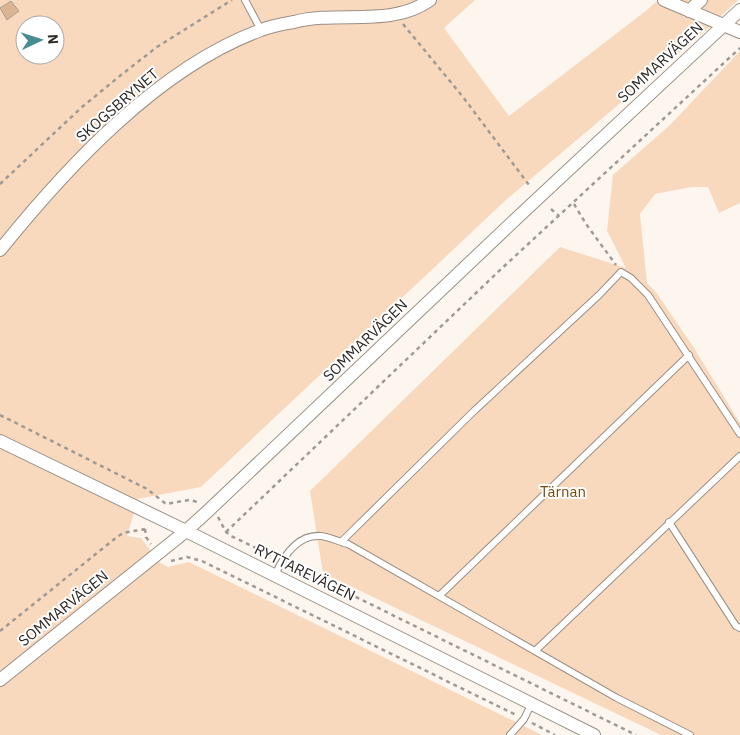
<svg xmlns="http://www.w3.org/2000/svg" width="740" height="735" font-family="'IBM Plex Sans',sans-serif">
  <rect width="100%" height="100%" fill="#fdf6ef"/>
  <!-- green -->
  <path fill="#f8d9bd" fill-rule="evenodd" d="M 0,0 L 475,0 L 444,28 L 509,116 L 647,10 L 658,0 L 738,0 L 703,33 L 507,199 L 201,487 L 138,499 L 127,536 L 141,538 L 159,562 L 168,567 L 189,562 L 542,735 L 0,735 ZM 25,25 L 55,25 L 55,55 L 25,55 Z
    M 740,51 L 740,203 L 719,213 L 708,187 L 691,187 L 655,194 L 640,214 L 647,283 L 656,292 L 694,348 L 740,423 L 740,735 L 661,735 L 323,573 L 310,491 L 560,247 L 626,268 L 607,231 L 613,175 L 670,125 Z"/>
  <!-- building -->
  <path fill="#dbb593" stroke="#ab9f96" d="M 11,1 L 19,11 L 7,20 L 0,8 Z"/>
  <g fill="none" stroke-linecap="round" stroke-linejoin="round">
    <!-- service casing -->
    <g stroke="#9a8f85" stroke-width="8">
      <path id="service" d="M 245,0 L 261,30
        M 669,522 L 736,626 L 740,628
        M 341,542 L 474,411 L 599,295 L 621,272 L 631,278 L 648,295 L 740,434
        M 275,575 C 283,557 297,534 321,536 C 330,537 339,542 348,544 L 617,698 L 690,735
        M 439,596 L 689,355
        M 535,651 L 740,456
        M 510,735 L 524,719 L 532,703"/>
    </g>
    <!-- minor casing -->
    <g stroke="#9a8f85" stroke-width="14">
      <path id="minor" d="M 664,0 L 740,32
        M 689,11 L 701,0
        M 0,250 C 67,167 159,67 261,30 C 271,26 283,24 294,22 C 340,10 390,28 430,0
        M 0,441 L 186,531 L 594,735
        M 0,680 L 186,531 L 209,510 L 519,216 L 740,10"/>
    </g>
    <!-- path -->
    <path stroke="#a09a94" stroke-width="2.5" stroke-dasharray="4 4" stroke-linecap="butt" d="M 403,24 L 463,97 L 529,185
      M 0,184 L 82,107 L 121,75 L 157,47 L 232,0
      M 574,204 L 586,224 L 616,265
      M 551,209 L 559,216
      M 0,415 L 147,489 L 166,504 L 189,500 L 198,502
      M 218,517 L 226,532 L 231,536 L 275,557
      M 145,529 L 146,537 L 151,544
      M 226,532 L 499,271 L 740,48
      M 171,561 L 187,557 L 202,561 L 516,715
      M 291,565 L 636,735
      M 0,631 L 117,537 L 123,533 L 145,529
      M 532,723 L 555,735"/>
    <!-- service -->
    <use href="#service" stroke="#fff" stroke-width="6"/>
    <!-- minor -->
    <use href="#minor" stroke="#fff" stroke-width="12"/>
  </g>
  <g text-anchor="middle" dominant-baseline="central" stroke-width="4" stroke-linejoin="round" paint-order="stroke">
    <!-- street labels -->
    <g font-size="15" fill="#2e2925" stroke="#fff">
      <text transform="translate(660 62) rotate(-43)">SOMMARVÄGEN</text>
      <text transform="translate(117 105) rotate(-41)">SKOGSBRYNET</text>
      <text transform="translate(365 340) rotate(-44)">SOMMARVÄGEN</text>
      <text transform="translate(305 572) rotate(26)">RYTTAREVÄGEN</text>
      <text transform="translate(63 608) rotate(-39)">SOMMARVÄGEN</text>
    </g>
    <!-- park labels -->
    <g font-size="15" fill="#794810" stroke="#fff">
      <text x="563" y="491">Tärnan</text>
    </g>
  </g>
  <!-- north arrow -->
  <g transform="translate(40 40) rotate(86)"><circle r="24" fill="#ffffff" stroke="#aba9a8"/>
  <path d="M0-4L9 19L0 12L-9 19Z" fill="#458c93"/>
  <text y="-8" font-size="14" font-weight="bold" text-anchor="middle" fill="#2e2925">N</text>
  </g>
</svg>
